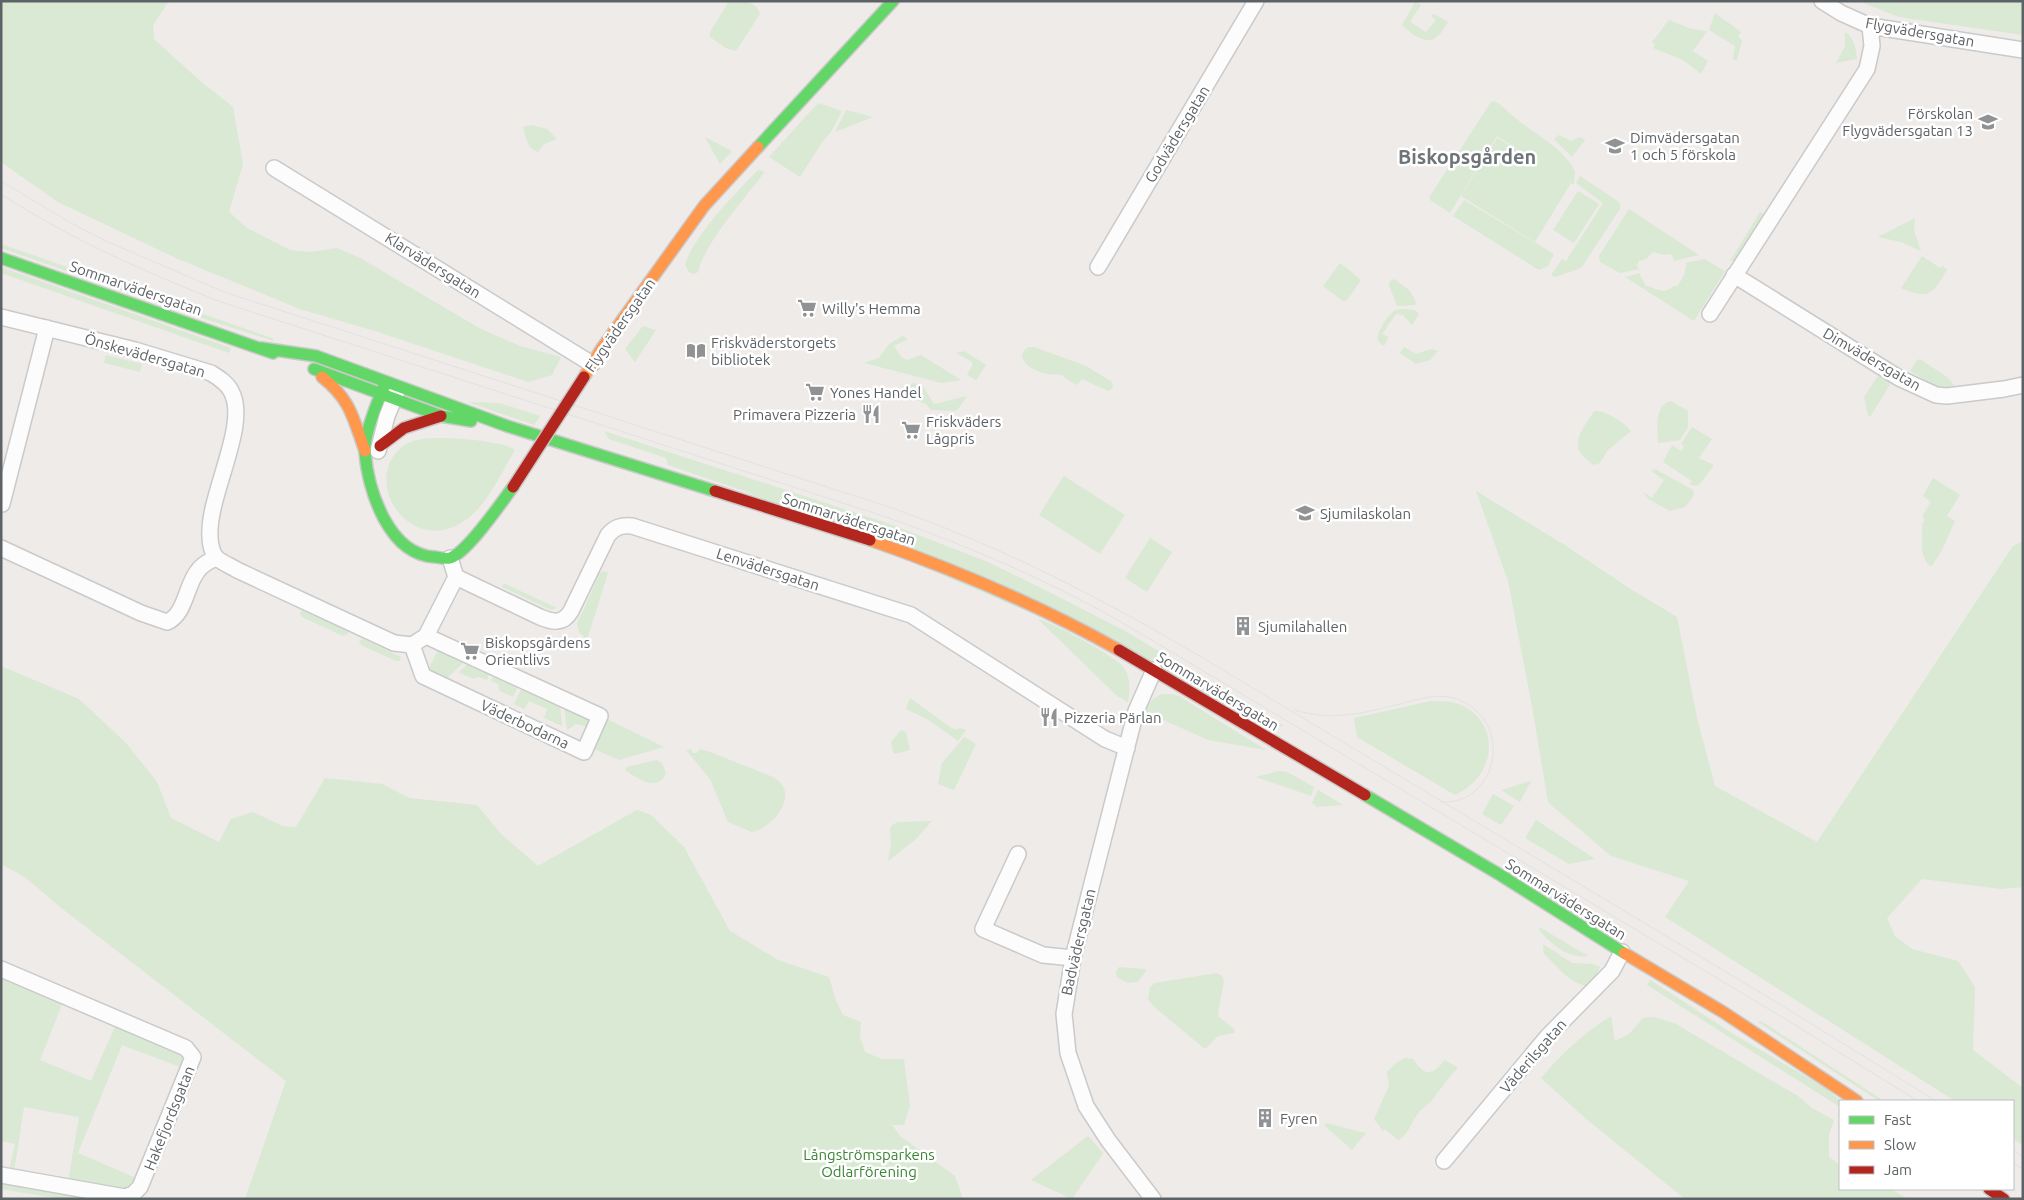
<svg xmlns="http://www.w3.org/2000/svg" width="2024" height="1200" font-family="Ubuntu,sans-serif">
  <rect width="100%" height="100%" fill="#eeebe8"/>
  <!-- green -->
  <path fill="#d9e9d3" d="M 1,1 L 169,1 L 153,25 L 154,39 L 199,80 L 233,107 L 243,164 L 229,212 L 247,228 L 290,250 L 310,252 L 337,248 L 360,258 L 481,329 L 520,346 L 561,357 L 552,375 L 528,382 L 378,332 L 300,309 L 176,258 L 58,202 L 1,162 Z
    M 729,1 C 741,1 756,0 760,14 L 736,51 L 726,48 L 710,37 L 710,32 Z
    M 2023,1 L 2023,35 L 1899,17 L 1861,2 Z
    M 1415,2 L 1421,5 L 1410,22 L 1426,32 L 1436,20 L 1431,16 L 1434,14 L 1448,22 L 1441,33 L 1432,40 C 1420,41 1410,33 1402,25 Z
    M 1715,13 L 1741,32 L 1738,37 L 1742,40 L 1737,60 L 1733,60 L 1733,58 L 1735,46 L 1709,30 Z
    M 1669,20 L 1692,29 L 1707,31 L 1693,51 L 1708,61 L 1701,74 L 1683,60 L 1653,48 L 1655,44 L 1652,42 Z
    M 1845,32 C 1854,37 1856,49 1857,59 L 1836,63 L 1845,46 Z
    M 1495,101 C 1504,107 1511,115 1519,121 C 1536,134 1566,151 1575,171 L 1574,184 L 1571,183 L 1535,242 L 1461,196 L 1497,138 L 1535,161 L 1497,136 L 1450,213 L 1430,200 L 1430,196 L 1491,102 Z
    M 818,103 L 842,111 L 831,132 L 822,142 L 800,177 L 769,157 Z
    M 846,110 L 873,117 L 835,132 Z
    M 531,125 L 547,129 L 557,139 L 544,144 L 538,152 C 527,149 526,137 523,127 Z
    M 1559,135 L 1571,141 L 1580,137 L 1585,140 L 1572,157 L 1554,139 Z
    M 705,137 L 732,151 L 720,164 Z
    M 758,170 L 763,171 L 764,173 C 745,198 704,244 698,272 L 694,274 L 689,272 L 685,265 C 693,236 737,192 758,170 Z
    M 1580,176 L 1619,202 L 1620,204 L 1620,209 L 1581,268 L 1555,277 L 1551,275 L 1562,259 L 1566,261 L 1603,203 L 1576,183 Z
    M 1578,191 L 1599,204 L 1574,243 L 1553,230 Z
    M 1464,200 L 1554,254 L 1548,266 L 1539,270 L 1453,216 Z
    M 1629,209 L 1699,255 L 1674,261 L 1672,255 L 1667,254 L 1663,255 L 1653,252 L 1646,259 L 1639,261 L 1637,266 L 1639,269 L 1620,273 L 1600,262 L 1599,256 Z
    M 1760,212 L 1765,215 L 1738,256 L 1734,261 L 1730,261 Z
    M 1915,218 L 1914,231 L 1921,251 L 1901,242 L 1878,237 Z
    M 1,244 L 272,338 L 274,341 L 186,313 L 1,248 Z
    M 1922,256 L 1940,268 L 1942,266 L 1947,270 C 1932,294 1930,300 1901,288 Z
    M 1704,259 L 1725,271 L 1694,321 L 1625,277 L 1639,273 L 1646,286 C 1657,288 1663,296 1674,286 L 1677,286 C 1683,279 1686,272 1686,263 Z
    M 1340,263 L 1359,278 L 1360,282 L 1347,300 L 1343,301 L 1323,286 Z
    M 1,267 L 231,348 L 229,353 L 1,273 Z
    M 1394,279 L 1409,290 L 1416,302 L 1415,305 L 1397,306 L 1389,285 L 1390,281 Z
    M 1415,310 L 1419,314 L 1412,325 L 1403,315 L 1396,314 L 1382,334 L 1389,337 L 1384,346 C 1381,344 1379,343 1378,340 C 1376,333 1388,315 1394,311 C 1399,308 1409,310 1415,310 Z
    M 643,326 L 656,330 L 635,362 L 625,349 Z
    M 903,336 L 908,339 L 894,346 L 901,357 L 907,360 L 921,355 L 961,380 L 942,383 L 864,363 L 879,358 L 889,344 Z
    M 1028,347 L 1034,347 L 1086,366 L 1112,382 L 1113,388 L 1108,391 L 1082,379 L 1077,385 C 1071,382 1068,380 1063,376 C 1058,373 1053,376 1048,374 C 1038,372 1025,367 1022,357 L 1023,352 Z
    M 1404,347 L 1416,354 L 1431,349 L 1438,351 L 1430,360 L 1416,364 L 1400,353 Z
    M 964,351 L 986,365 L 976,380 L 967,375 L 972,366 L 972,362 L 956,353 Z
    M 106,355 L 142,364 L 140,372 L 104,363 Z
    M 1920,359 L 1947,377 L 1955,386 L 1937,387 L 1910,371 L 1916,361 Z
    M 1878,376 L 1891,383 L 1870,417 L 1868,415 L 1864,397 Z
    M 913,383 L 923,386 L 934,404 L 967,396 L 958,409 L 955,411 L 931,410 L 926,404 L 902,394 L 901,390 Z
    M 1671,401 L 1688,411 L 1688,427 L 1680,440 L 1658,443 C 1658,430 1653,406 1671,401 Z
    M 468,402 L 499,403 L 540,416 L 534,425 Z
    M 1595,411 C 1606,411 1624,422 1631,431 L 1608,450 L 1600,463 L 1594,465 C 1578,455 1573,445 1583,428 C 1587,423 1590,416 1595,411 Z
    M 1692,427 L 1712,439 L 1699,458 L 1714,465 L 1700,484 L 1696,486 L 1689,484 L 1692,481 L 1663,462 L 1672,445 L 1681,451 L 1684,446 L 1681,444 Z
    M 604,431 L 887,523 L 988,562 L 1047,591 L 1125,631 L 1284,726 L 1271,728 L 1180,676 L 744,491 L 668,465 L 666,458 L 609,439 Z
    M 439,438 C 455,438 504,441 515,450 C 501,473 489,502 467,519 C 412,560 359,482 402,447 C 411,439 427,438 439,438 Z
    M 1655,469 L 1693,490 L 1694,495 L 1685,507 L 1670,511 L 1648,499 L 1643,492 L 1652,498 L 1664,480 L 1651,471 Z
    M 1064,476 L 1125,515 L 1100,554 L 1039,515 Z
    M 1933,478 L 1960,495 L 1947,516 L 1955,521 L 1942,550 L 1931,567 C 1918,555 1923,539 1922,523 L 1924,522 L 1923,515 L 1931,502 L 1923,496 Z
    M 1476,491 L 1563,544 L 1632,590 L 1677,617 L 1697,718 L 1715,786 L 1817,842 L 2013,546 L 2023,541 L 2023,887 L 2001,889 L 1922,879 L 1887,918 L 1895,936 L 1912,949 L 1958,961 L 1975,987 L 1973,1050 L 2023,1088 L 2023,1145 L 2013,1139 L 2013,1101 L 1955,1101 L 1665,917 L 1689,881 L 1611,856 L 1548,802 L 1533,712 L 1508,581 Z
    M 1150,538 L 1172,552 L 1147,592 L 1125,578 Z
    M 604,571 L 608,573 L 587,640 L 579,632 L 577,624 L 600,573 Z
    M 503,583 L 557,608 L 551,610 L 502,587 Z
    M 302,610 L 345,629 L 348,631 L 348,634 L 343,636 L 302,617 L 300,613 Z
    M 1038,619 C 1053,623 1116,656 1124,668 C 1131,679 1130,690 1128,702 L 1117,696 Z
    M 363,639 L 401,657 L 400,661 L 396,661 L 361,645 L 359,641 Z
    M 439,648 L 467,659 L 445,680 L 429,668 Z
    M 470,662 L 490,672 L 487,680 L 478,677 L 474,679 L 460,673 L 459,672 Z
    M 1,666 L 79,699 L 126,743 L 157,782 L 171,818 L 219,842 L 231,819 L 253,812 L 283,826 L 296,827 L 325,778 L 382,784 L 409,798 L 477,805 L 502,835 L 538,866 L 637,810 L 651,815 L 684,847 L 730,931 L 778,960 L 829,977 L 836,1001 L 843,1015 L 861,1022 L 860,1037 L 865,1052 L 882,1059 L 904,1059 L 910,1106 L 904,1125 L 892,1125 L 900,1136 L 955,1176 L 963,1199 L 245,1199 L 286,1081 L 60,907 L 26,878 L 1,864 Z
    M 494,673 L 519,685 L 513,697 L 500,691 L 498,684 L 491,681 Z
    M 522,687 L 560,705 L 562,726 L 544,718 L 547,709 L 529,701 L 524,709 L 514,704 Z
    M 1162,694 L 1171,694 L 1179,696 L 1266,750 L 1208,740 L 1144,711 C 1147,702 1154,698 1162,694 Z
    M 910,698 L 950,727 L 957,730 L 960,728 L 966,730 L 958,741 L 929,720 L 906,709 Z
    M 1431,701 C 1441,701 1452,701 1461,705 C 1503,725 1495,777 1455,795 L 1357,737 L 1354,718 Z
    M 564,706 L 592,717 L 586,733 L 581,738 L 586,730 L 585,726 L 576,724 L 567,730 Z
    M 603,719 L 607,719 L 664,747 L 619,760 L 594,749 L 592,748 Z
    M 901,730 L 906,732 L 910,750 L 895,754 L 893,752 L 891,742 Z
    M 964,737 L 976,744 L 954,790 L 938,784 L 942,763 Z
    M 691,749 L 693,753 L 697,753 L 700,749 L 710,752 L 773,777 C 801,792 775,827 752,832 L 728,822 L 710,779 L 686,750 Z
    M 656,760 L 662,763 L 666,773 C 658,793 637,778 625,770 L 627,767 Z
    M 1279,771 L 1287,772 L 1314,787 L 1311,796 L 1256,777 Z
    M 1531,781 L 1520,802 L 1501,790 Z
    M 1318,790 L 1343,805 L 1317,807 L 1312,803 Z
    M 1493,794 L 1514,806 L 1501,825 L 1482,814 Z
    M 1536,820 L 1595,859 L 1569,864 L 1525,838 Z
    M 932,821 L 915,840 L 888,861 L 891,845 L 890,828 L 892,825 L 898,822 Z
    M 1539,927 L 1588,956 C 1568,959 1551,944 1539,930 Z
    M 1543,944 L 1572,963 L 1592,964 L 1600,967 L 1591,986 C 1572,987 1557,966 1544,954 Z
    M 1119,967 L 1145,969 L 1146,971 L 1138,982 L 1128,983 L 1117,977 L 1116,972 Z
    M 1217,973 L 1222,976 L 1224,981 L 1218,1012 L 1219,1017 L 1235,1030 L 1234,1033 L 1218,1036 L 1205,1049 L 1153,1006 L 1148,999 L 1150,987 L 1155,983 Z
    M 1,976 L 63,1002 L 40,1060 L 91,1081 L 116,1024 L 180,1051 L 185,1059 L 183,1068 L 122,1045 L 78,1153 L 136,1178 L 134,1184 L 128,1190 L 68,1182 L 79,1117 L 24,1107 L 14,1172 L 9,1171 L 15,1144 L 1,1141 Z
    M 1650,980 L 1735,1035 L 1827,1089 L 1840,1101 L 1840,1107 L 1647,985 Z
    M 1611,1016 L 1615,1041 L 1629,1034 L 1643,1018 L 1654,1017 L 1676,1024 L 1798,1096 L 1812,1108 L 1834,1120 L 1829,1135 L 1829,1157 L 1840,1165 L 1840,1189 L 1891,1189 L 1908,1199 L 1685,1199 L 1585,1118 L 1541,1078 C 1561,1054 1584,1033 1611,1016 Z
    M 1761,1021 L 1884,1101 L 1879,1101 L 1758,1022 Z
    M 1405,1058 L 1413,1059 C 1426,1078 1432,1075 1445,1060 L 1458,1068 C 1447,1079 1441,1089 1431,1101 C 1427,1106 1420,1109 1417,1115 C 1410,1124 1409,1134 1398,1140 L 1385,1129 L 1383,1131 L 1374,1119 L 1389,1086 L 1387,1072 L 1396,1063 Z
    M 1326,1123 L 1366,1133 L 1352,1150 L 1325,1126 Z
    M 1088,1136 L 1103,1153 L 1102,1155 L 1072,1199 L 1031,1180 Z
    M 1,1183 L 91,1199 L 61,1199 L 1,1189 Z"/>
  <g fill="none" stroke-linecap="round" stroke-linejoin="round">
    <!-- street casing -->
    <g stroke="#cacaca" stroke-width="18">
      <path id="street" d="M 1822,1 L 1841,13 L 1870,26 L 2023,50
        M 274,168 L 592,364
        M 1098,267 L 1256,1
        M 1734,275 L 1899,378 L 1936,395 L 1947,396 L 2004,389 L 2023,385
        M 1710,314 L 1867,69 L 1872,46 L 1870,26
        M 1,317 L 135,350 L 211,373 C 219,378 227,383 231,391 C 250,424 207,496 210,537 C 210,543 212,554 217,558 C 222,563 231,566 237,570 L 394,643 L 412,645 L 426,636 L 456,577
        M 378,451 L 387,416 L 398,389
        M 2,504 L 47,328
        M 1,548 L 141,613 L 167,622 C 185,615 186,586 197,572 C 201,565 209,561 216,558
        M 450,558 L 456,577 L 540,617 C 552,622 563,625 571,611 L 608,535 C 615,527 621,525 632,526 L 911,615 L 1105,739 L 1127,748
        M 412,645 L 423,676 L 584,752 L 600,716 L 426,636
        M 1018,854 L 983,929 L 1043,955 L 1073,958
        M 1,969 L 186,1048 L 193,1057 L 140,1187 L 133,1194 L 125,1197 L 1,1175
        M 1444,1161 L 1547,1037 L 1612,971 L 1622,952
        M 1153,1199 L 1108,1140 L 1086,1106 L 1068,1053 L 1064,1014 L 1073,958 L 1136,711 L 1154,670"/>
    </g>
    <!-- fast casing -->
    <g stroke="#c9c9c9" stroke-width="14">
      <path id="fast" d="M 758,147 L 893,1
        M 1,258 L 273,353
        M 261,348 L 316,356 L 507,426 L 715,491
        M 314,369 L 441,416 L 471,421
        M 385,383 C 378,402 364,432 365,452 C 368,491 389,555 435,557 C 440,558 446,559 450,558 C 467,553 501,503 513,487
        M 1365,795 L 1502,876 L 1624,953"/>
    </g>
    <!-- slow casing -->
    <g stroke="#c9c9c9" stroke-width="14">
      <path id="slow" d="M 322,377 C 351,400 353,418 365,451
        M 584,377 L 602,348 L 704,206 L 758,147
        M 870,540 C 956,570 1039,605 1119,650
        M 1624,953 L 1723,1012 L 1857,1101"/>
    </g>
    <!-- jam casing -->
    <g stroke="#c9c9c9" stroke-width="14">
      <path id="jam" d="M 380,446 L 404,428 L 441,416
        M 715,491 L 870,540
        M 1119,650 L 1365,795
        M 1989,1189 L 2004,1199"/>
    </g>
    <!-- street -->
    <use href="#street" stroke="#fcfcfc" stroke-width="15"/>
    <!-- fast -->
    <use href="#fast" stroke="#63d668" stroke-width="11"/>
    <!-- slow -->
    <use href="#slow" stroke="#ff974d" stroke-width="11"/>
    <!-- jam -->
    <use href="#jam" stroke="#b3261e" stroke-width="11"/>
    <!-- tram -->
    <path stroke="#e3e2e3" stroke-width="1" d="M 1,181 L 71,223 L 108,242 L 224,292 L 889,507 C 1003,547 1099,597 1203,658 L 1786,1008 L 1936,1101
      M 1,194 C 70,239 145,272 221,302 L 883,516 C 943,537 1002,561 1059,589 C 1106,612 1150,639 1195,666 L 1782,1017 L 1918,1101
      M 1295,710 C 1328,721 1360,714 1392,706 C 1414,701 1438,691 1459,700 C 1514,721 1499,805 1441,802
      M 2013,1150 L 2023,1157
      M 2013,1163 L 2023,1169"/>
    <!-- jam-bridge casing -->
    <g stroke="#c9c9c9" stroke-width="14" stroke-linecap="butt">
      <path id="jam-bridge" d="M 513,487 L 584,377"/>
    </g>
    <!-- jam-bridge -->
    <use href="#jam-bridge" stroke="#b3261e" stroke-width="11"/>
  </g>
  <!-- icons -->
  <defs>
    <g id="school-bare" transform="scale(1.5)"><path d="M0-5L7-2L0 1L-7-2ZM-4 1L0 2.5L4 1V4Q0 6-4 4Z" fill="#909294" stroke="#fff" stroke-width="2.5" paint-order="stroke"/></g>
    <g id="supermarket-bare" transform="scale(1.5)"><path d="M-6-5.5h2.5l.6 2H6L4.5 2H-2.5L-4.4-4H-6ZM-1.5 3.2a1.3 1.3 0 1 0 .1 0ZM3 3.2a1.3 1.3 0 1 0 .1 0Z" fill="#909294" stroke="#fff" stroke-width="2.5" paint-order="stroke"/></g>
    <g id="library-bare" transform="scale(1.5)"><path d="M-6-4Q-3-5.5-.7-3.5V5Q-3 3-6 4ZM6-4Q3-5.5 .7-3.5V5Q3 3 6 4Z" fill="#909294" stroke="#fff" stroke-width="2.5" paint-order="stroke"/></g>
    <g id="restaurant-bare" transform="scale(1.5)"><path d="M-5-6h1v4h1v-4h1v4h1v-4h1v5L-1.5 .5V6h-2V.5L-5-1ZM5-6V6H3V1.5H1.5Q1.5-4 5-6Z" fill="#909294" stroke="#fff" stroke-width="2.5" paint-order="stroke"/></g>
    <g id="building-bare" transform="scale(1.5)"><path d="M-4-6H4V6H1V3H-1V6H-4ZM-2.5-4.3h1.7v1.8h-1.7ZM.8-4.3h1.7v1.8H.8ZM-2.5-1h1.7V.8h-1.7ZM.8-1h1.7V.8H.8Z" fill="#909294" stroke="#fff" stroke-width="2.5" paint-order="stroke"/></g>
  </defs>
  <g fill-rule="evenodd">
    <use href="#school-bare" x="1988" y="122"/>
    <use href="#school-bare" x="1615" y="146"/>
    <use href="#supermarket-bare" x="807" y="308"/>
    <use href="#library-bare" x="696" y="351"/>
    <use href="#supermarket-bare" x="815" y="392"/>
    <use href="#restaurant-bare" x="871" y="414"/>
    <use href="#supermarket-bare" x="911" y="430"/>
    <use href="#school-bare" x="1305" y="513"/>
    <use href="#building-bare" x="1243" y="626"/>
    <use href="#supermarket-bare" x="470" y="651"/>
    <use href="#restaurant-bare" x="1049" y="717"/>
    <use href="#building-bare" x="1265" y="1118"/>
  </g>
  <g text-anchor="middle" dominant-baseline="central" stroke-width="5" stroke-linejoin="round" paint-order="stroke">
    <!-- street labels -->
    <g font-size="15" fill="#5d6266" stroke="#fff">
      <text transform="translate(1920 32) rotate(10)">Flygvädersgatan</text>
      <text transform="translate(1177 134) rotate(-59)">Godvädersgatan</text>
      <text transform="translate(433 265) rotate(32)">Klarvädersgatan</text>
      <text transform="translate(136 288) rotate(19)">Sommarvädersgatan</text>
      <text transform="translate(620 325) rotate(-55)">Flygvädersgatan</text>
      <text transform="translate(145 355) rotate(16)">Önskevädersgatan</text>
      <text transform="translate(1872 359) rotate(30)">Dimvädersgatan</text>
      <text transform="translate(849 519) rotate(18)">Sommarvädersgatan</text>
      <text transform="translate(768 569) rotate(18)">Lenvädersgatan</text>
      <text transform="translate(1218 691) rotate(31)">Sommarvädersgatan</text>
      <text transform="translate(525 724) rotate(25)">Väderbodarna</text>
      <text transform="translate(1566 899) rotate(32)">Sommarvädersgatan</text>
      <text transform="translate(1078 942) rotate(-77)">Badvädersgatan</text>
      <text transform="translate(1533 1056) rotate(-49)">Väderilsgatan</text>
      <text transform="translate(169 1118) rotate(-68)">Hakefjordsgatan</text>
    </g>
    <!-- poi labels -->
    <g font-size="15" fill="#5d6266" stroke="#fff" text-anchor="start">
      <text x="1973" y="113" text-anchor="end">Förskolan<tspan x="1973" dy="17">Flygvädersgatan 13</tspan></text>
      <text x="1630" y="137">Dimvädersgatan<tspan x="1630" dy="17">1 och 5 förskola</tspan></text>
      <text x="822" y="308">Willy's Hemma</text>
      <text x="711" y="342">Friskväderstorgets<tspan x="711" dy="17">bibliotek</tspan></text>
      <text x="830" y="392">Yones Handel</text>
      <text x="856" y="414" text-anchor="end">Primavera Pizzeria</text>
      <text x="926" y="421">Friskväders<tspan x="926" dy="17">Lågpris</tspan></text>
      <text x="1320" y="513">Sjumilaskolan</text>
      <text x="1258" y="626">Sjumilahallen</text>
      <text x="485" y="642">Biskopsgårdens<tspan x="485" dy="17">Orientlivs</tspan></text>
      <text x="1064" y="717">Pizzeria Pärlan</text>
      <text x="1280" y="1118">Fyren</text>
    </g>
    <!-- park labels -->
    <g font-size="15" fill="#3b8535" stroke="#fff">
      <text x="869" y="1154">Långströmsparkens<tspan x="869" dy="17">Odlarförening</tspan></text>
    </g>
    <!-- district labels -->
    <g font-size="20" font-weight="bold" fill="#6e7478" stroke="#fff">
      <text x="1467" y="156">Biskopsgården</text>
    </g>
  </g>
  <!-- border -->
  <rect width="2024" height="1200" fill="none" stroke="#5d6266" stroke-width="5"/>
  <!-- legend -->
  <rect x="1839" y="1100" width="175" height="90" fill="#ffffff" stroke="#bec0c2"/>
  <rect x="1849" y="1116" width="25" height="8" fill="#63d668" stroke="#bec0c2"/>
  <text x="1884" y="1125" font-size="15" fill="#5d6266">Fast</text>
  <rect x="1849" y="1141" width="25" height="8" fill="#ff974d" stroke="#bec0c2"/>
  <text x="1884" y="1150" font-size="15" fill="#5d6266">Slow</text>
  <rect x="1849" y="1166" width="25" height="8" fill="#b3261e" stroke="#bec0c2"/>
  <text x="1884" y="1175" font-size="15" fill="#5d6266">Jam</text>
</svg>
